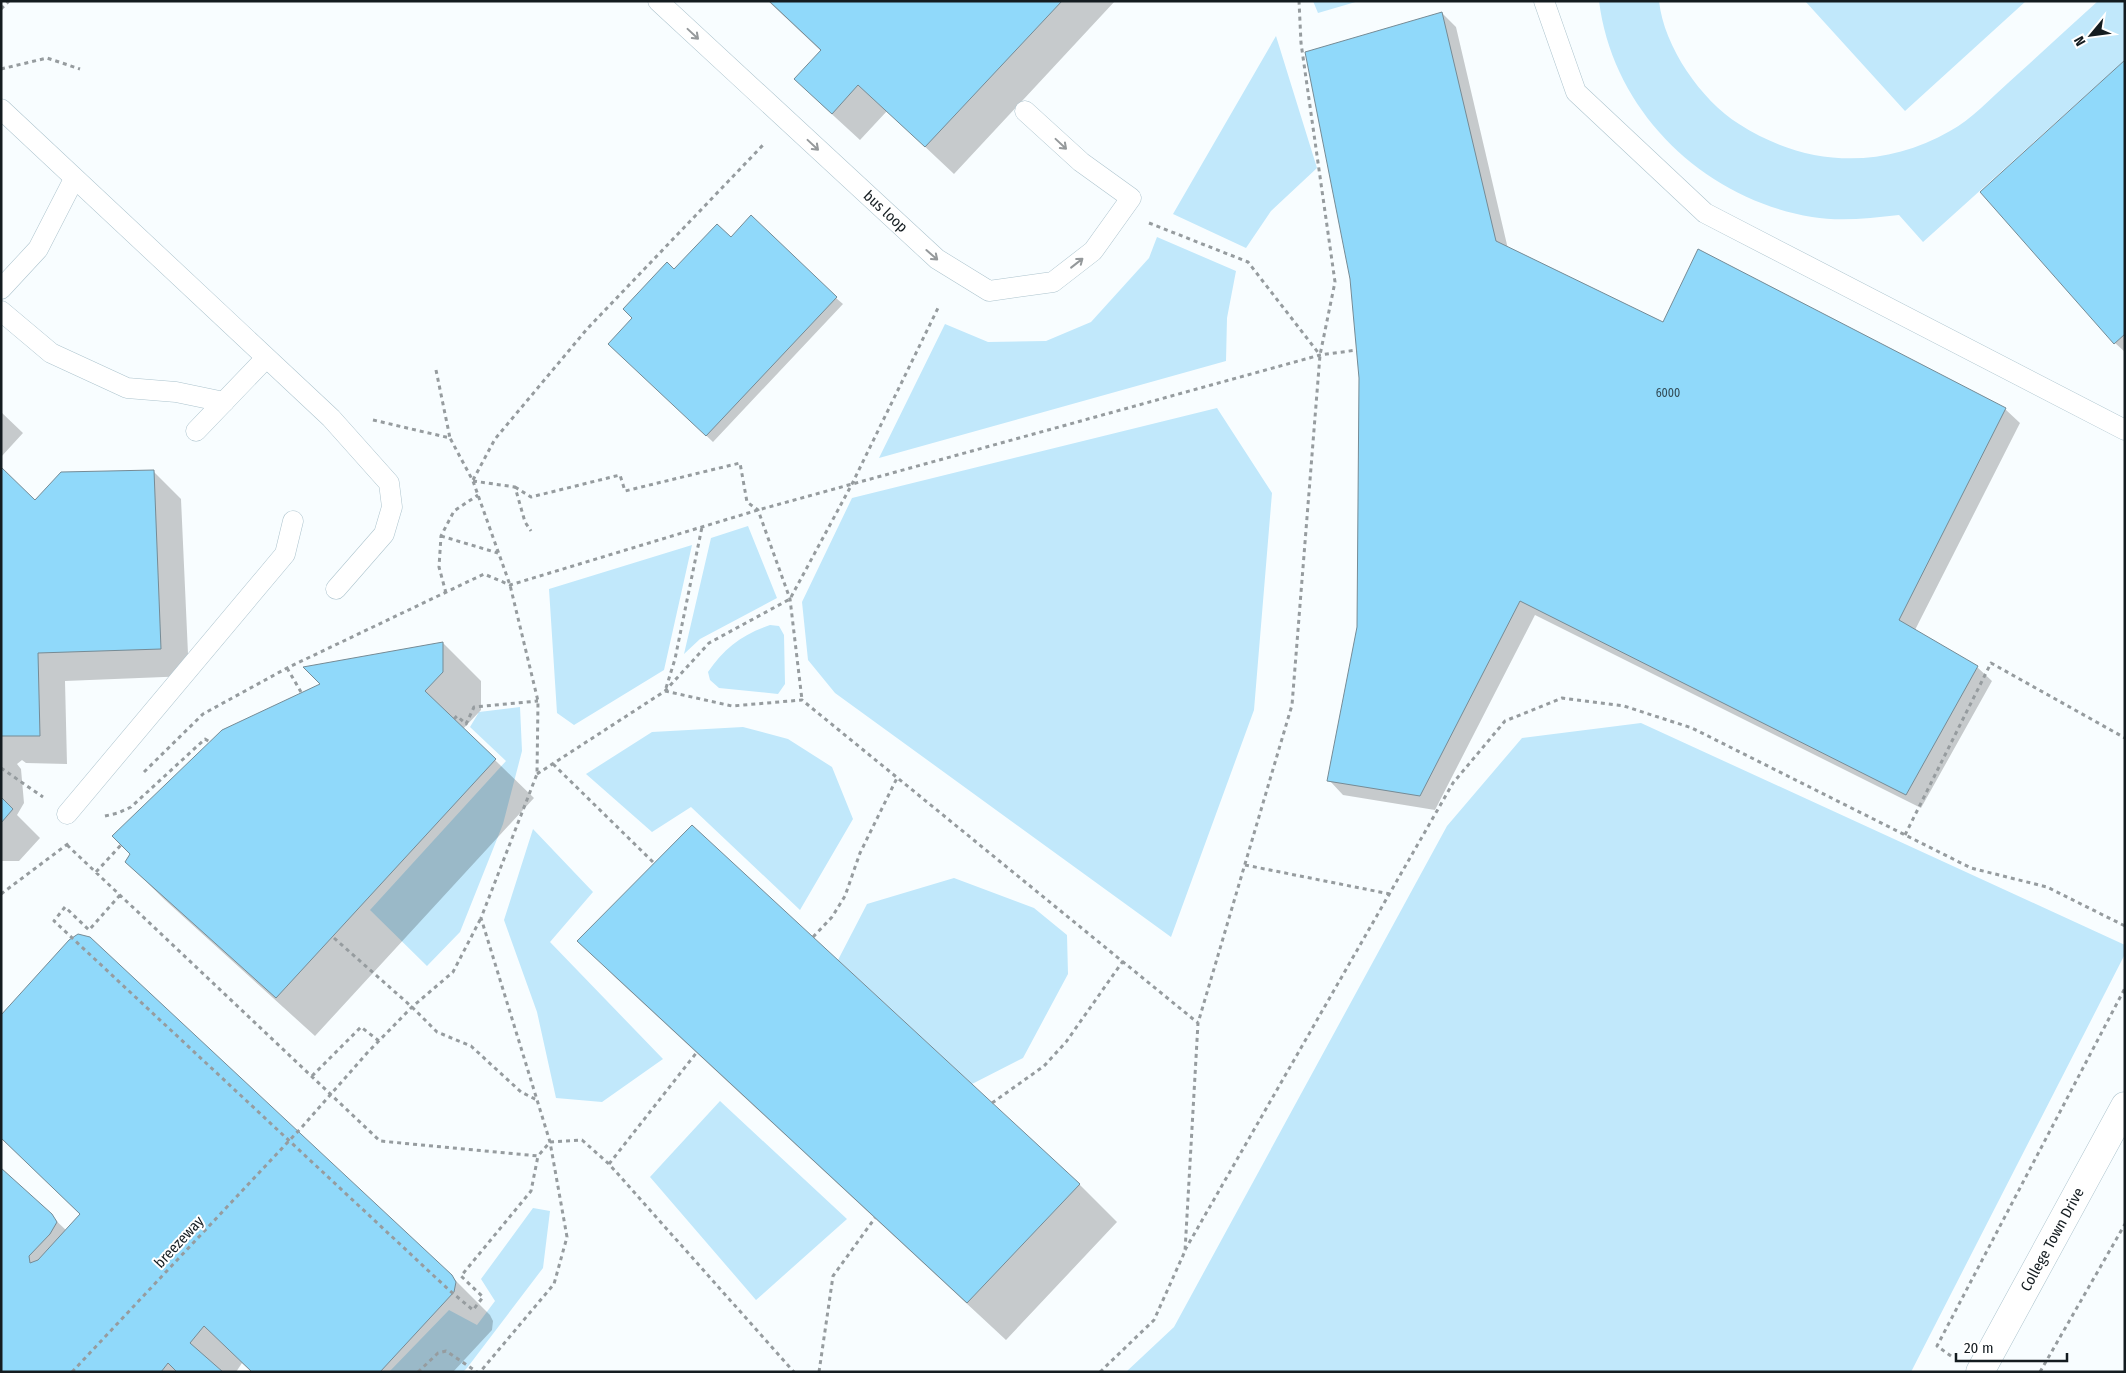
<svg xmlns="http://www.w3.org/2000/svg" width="2126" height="1373" font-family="'Fira Sans Condensed',sans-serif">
  <rect width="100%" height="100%" fill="#f8fdff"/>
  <!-- green -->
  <path fill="#c1e8fb" d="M 1313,1 L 1359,1 L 1318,13 Z
    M 1599,1 L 1659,1 C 1664,47 1701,100 1739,124 C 1806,167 1882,170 1950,131 C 1972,119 1990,99 2008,83 C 2038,56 2068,28 2098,1 L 2125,1 L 2125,60 L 1923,242 L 1899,215 C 1870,218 1841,222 1812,217 C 1704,199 1613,112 1599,1 Z
    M 1805,1 L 2026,1 L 1905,111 Z
    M 1276,36 L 1317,168 L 1271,211 L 1246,248 L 1173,214 Z
    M 1157,237 L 1236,271 L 1227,318 L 1226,361 L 879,458 L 945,324 L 988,342 L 1046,341 L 1091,322 L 1149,258 Z
    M 1217,408 L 1272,493 L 1254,710 L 1171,937 L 835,693 L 808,660 L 802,602 L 852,498 Z
    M 748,526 L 777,598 L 700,639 L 684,654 L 711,538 Z
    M 692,545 L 664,670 L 574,725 L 557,713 L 549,589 Z
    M 770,625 L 779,626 L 784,635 L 785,684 L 778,694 L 719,688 L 710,680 L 708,672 C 724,648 743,634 770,625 Z
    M 520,707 L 522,751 L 503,824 L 460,932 L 427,966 L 370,910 L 506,761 L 470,727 L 479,712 Z
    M 1641,723 L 2125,945 L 2125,954 L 1911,1372 L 1126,1372 L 1174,1327 L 1447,826 L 1522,738 Z
    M 743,727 L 788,739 L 832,767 L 853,819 L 800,910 L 691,807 L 652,832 L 586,774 L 652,732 Z
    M 533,829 L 593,892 L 550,942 L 663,1059 L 602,1102 L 556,1098 L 537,1012 L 504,920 Z
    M 954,878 L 1034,908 L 1067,935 L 1068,974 L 1023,1058 L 972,1084 L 838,960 L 867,904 Z
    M 720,1101 L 847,1219 L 756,1300 L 650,1177 Z
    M 533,1208 L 550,1211 L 543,1268 L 467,1368 L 463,1372 L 389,1372 L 449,1310 L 477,1325 L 495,1301 L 481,1279 Z"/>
  <!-- shadow -->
  <path fill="#0003" d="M 768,1 L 1115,1 L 954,174 L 887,111 L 860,140 L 823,106 L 796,79 L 821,51 Z
    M 1442,13 L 1456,27 L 1508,249 L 1664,324 L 2005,409 L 2020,423 L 1915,630 L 1977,667 L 1992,681 L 1921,808 L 1535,615 L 1435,810 L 1343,795 L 1329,780 L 1358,627 Z
    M 2125,62 L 2125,352 L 2115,343 Z
    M 674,271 L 836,298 L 843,304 L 713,442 L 610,344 Z
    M 1,412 L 23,433 L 1,457 Z
    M 1,469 L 35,502 L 153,471 L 181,499 L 189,676 L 65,681 L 67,764 L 26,763 L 22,760 L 17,764 L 21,769 L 24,803 L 17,815 L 40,838 L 19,861 L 1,861 Z
    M 443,643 L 481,681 L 481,710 L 463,729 L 534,798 L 315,1036 L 165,900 L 126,862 L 322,684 L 306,668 Z
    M 579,941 L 1079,1184 L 1117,1222 L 1006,1340 L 617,979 Z
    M 1,1016 L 451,1276 L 490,1315 L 493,1321 L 492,1330 L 453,1372 L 252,1372 L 242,1363 L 236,1372 L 1,1372 L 1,1169 L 67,1231 L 81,1215 L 1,1138 Z"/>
  <!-- building -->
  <path fill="#90d9fa" stroke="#768b95" d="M 769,1 L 1062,1 L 925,147 L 858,85 L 832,114 L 794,79 L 821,50 Z
    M 1442,12 L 1496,241 L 1663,322 L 1698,249 L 2006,408 L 1899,620 L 1978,666 L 1906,795 L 1520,601 L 1420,796 L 1327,781 L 1357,627 L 1359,378 L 1350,279 L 1305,52 Z
    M 2125,60 L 2125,334 L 2114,344 L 1980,192 Z
    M 751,215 L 837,297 L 706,436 L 608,344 L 632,318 L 623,309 L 667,262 L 674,269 L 717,224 L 731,237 Z
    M 1,467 L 35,500 L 61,472 L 154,470 L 161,649 L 38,653 L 40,736 L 1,736 Z
    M 443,642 L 443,672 L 425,691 L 496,759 L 276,998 L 125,862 L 130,854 L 112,836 L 222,730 L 320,684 L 303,667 Z
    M 1,797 L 13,809 L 1,823 Z
    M 692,825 L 1080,1184 L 967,1303 L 577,941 Z
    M 78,934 L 90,937 L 452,1275 L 456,1282 L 454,1292 L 380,1372 L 252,1372 L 204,1326 L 190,1343 L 223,1372 L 177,1372 L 168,1363 L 161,1372 L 1,1372 L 1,1168 L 52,1214 L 57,1222 L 50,1234 L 29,1256 L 30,1263 L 38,1260 L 80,1214 L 1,1138 L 1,1015 L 69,940 Z"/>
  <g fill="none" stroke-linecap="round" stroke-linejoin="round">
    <!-- lane casing -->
    <g stroke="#adc4ce" stroke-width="21">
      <g id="lane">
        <path id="s1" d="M 658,1 L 937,259 L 989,291 L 1053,282 L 1093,251 L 1131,198 L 1081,162 L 1025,111"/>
        <path d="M 1544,1 L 1576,92 L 1705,213 L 2125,430"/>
        <path d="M 1,109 L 331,418 L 389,483 L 392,507 L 384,534 L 336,589"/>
        <path d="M 1,289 L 38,249 L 74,179"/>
        <path d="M 1,311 L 51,353 L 127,388 L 176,392 L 224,402"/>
        <path d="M 196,431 L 266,358"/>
        <path d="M 67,814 L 285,554 L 293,521"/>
      </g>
    </g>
    <!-- secondary casing -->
    <g stroke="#adc4ce" stroke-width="29">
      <g id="secondary">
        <path id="s2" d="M 1980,1372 L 2125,1106"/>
      </g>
    </g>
    <!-- path -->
    <path stroke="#969c9f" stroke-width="3" stroke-dasharray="4 4" stroke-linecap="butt" d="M 1,9 L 9,1
      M 1,69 L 47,58 L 80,69
      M 1149,223 L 1248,262 L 1320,355
      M 436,370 L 450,438
      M 373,420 L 450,438 L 473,481 L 510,585 L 538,701 L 537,774 L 481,918 L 550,1142 L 567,1237 L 554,1284 L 480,1372
      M 473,480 L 495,439 L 587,329 L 763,145
      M 473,481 L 515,487 L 525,522 L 531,531
      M 515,487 L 531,497 L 620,475 L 625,491 L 740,463 L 747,502 L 758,510 L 790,599 L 802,700
      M 441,536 L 498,553
      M 446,593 L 439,567 L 441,536 L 454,511 L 478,495
      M 287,668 L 301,692
      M 666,688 L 675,659 L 702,527
      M 665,691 L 732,706 L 802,700 L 1198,1023
      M 454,719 L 457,716 L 466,724 L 474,707 L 538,701
      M 553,764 L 654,863
      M 1,768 L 43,797
      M 144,772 L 203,714 L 287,668 L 484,574 L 510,585 L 758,510 L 1320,355 L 1357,350
      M 537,774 L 665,691 L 709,643 L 790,599 L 852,484 L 938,308
      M 105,816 L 118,813 L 131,807 L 205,739 L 210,742
      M 1905,835 L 1991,663 L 2125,738
      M 67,845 L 380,1141 L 538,1156 L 550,1142 L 582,1140 L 609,1164 L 794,1372
      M 1245,865 L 1390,894
      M 96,872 L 121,845
      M 1,894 L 69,843
      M 120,895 L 89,930 L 65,907 L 54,921 L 449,1290 L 473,1310 L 483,1297 L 461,1276 L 531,1191 L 538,1156
      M 813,937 L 832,917 L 845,896 L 860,853 L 897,778
      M 334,938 L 412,1007 L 437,1032 L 471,1046 L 521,1092 L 537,1100
      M 312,1076 L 361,1027 L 379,1041
      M 992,1103 L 1044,1066 L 1066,1042 L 1123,961
      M 609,1164 L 697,1052
      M 1185,1250 L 1453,783 L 1505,721 L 1562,698 L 1624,706 L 1692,728 L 1971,868 L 2047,887 L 2125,926
      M 1951,1356 L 1937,1346 L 2125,988
      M 72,1372 L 302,1127 L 367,1053 L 412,1007 L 453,972 L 481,918
      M 418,1372 L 438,1353 L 446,1351 L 477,1372
      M 819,1372 L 833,1276 L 875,1218
      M 1100,1372 L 1154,1320 L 1185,1251 L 1198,1023 L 1292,705 L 1320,355 L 1335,282 L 1301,43 L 1299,1
      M 2040,1372 L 2125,1224"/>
    <!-- lane -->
    <use href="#lane" stroke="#fff" stroke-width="20"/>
    <!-- secondary -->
    <use href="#secondary" stroke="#fff" stroke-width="28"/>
  </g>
  <!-- one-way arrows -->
  <defs><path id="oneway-shaft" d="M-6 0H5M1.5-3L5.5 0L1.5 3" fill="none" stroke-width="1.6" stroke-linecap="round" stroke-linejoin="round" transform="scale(1.25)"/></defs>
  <g stroke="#95999b">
    <use href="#oneway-shaft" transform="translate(693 34) rotate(43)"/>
    <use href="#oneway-shaft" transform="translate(1061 144) rotate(43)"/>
    <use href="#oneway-shaft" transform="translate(813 145) rotate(43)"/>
    <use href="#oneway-shaft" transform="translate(932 255) rotate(41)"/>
    <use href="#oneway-shaft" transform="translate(1077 263) rotate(-38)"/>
  </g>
  <g text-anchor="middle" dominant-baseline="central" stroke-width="4" stroke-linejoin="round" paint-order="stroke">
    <!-- number labels -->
    <g font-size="12" fill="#334b56">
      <text x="1668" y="393">6000</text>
    </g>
    <!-- street labels -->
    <g font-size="15" fill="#141c20" stroke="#fff">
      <text stroke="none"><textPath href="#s1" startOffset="310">bus loop</textPath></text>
      <text stroke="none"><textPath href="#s2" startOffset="151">College Town Drive</textPath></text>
      <text transform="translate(179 1242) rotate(-47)">breezeway</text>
    </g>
  </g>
  <!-- border -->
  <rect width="2126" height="1373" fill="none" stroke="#141c20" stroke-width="5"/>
  <!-- north arrow -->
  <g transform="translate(2091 35) rotate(241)" stroke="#ffffff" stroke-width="4" paint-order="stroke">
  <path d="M0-4L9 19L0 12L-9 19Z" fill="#141c20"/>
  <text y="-8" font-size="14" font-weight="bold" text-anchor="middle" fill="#141c20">N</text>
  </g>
  <!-- scale -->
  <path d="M1956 1353v8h111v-8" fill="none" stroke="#141c20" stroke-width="2.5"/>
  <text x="1964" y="1353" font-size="15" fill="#141c20" stroke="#ffffff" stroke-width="4" paint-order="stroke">20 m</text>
</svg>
